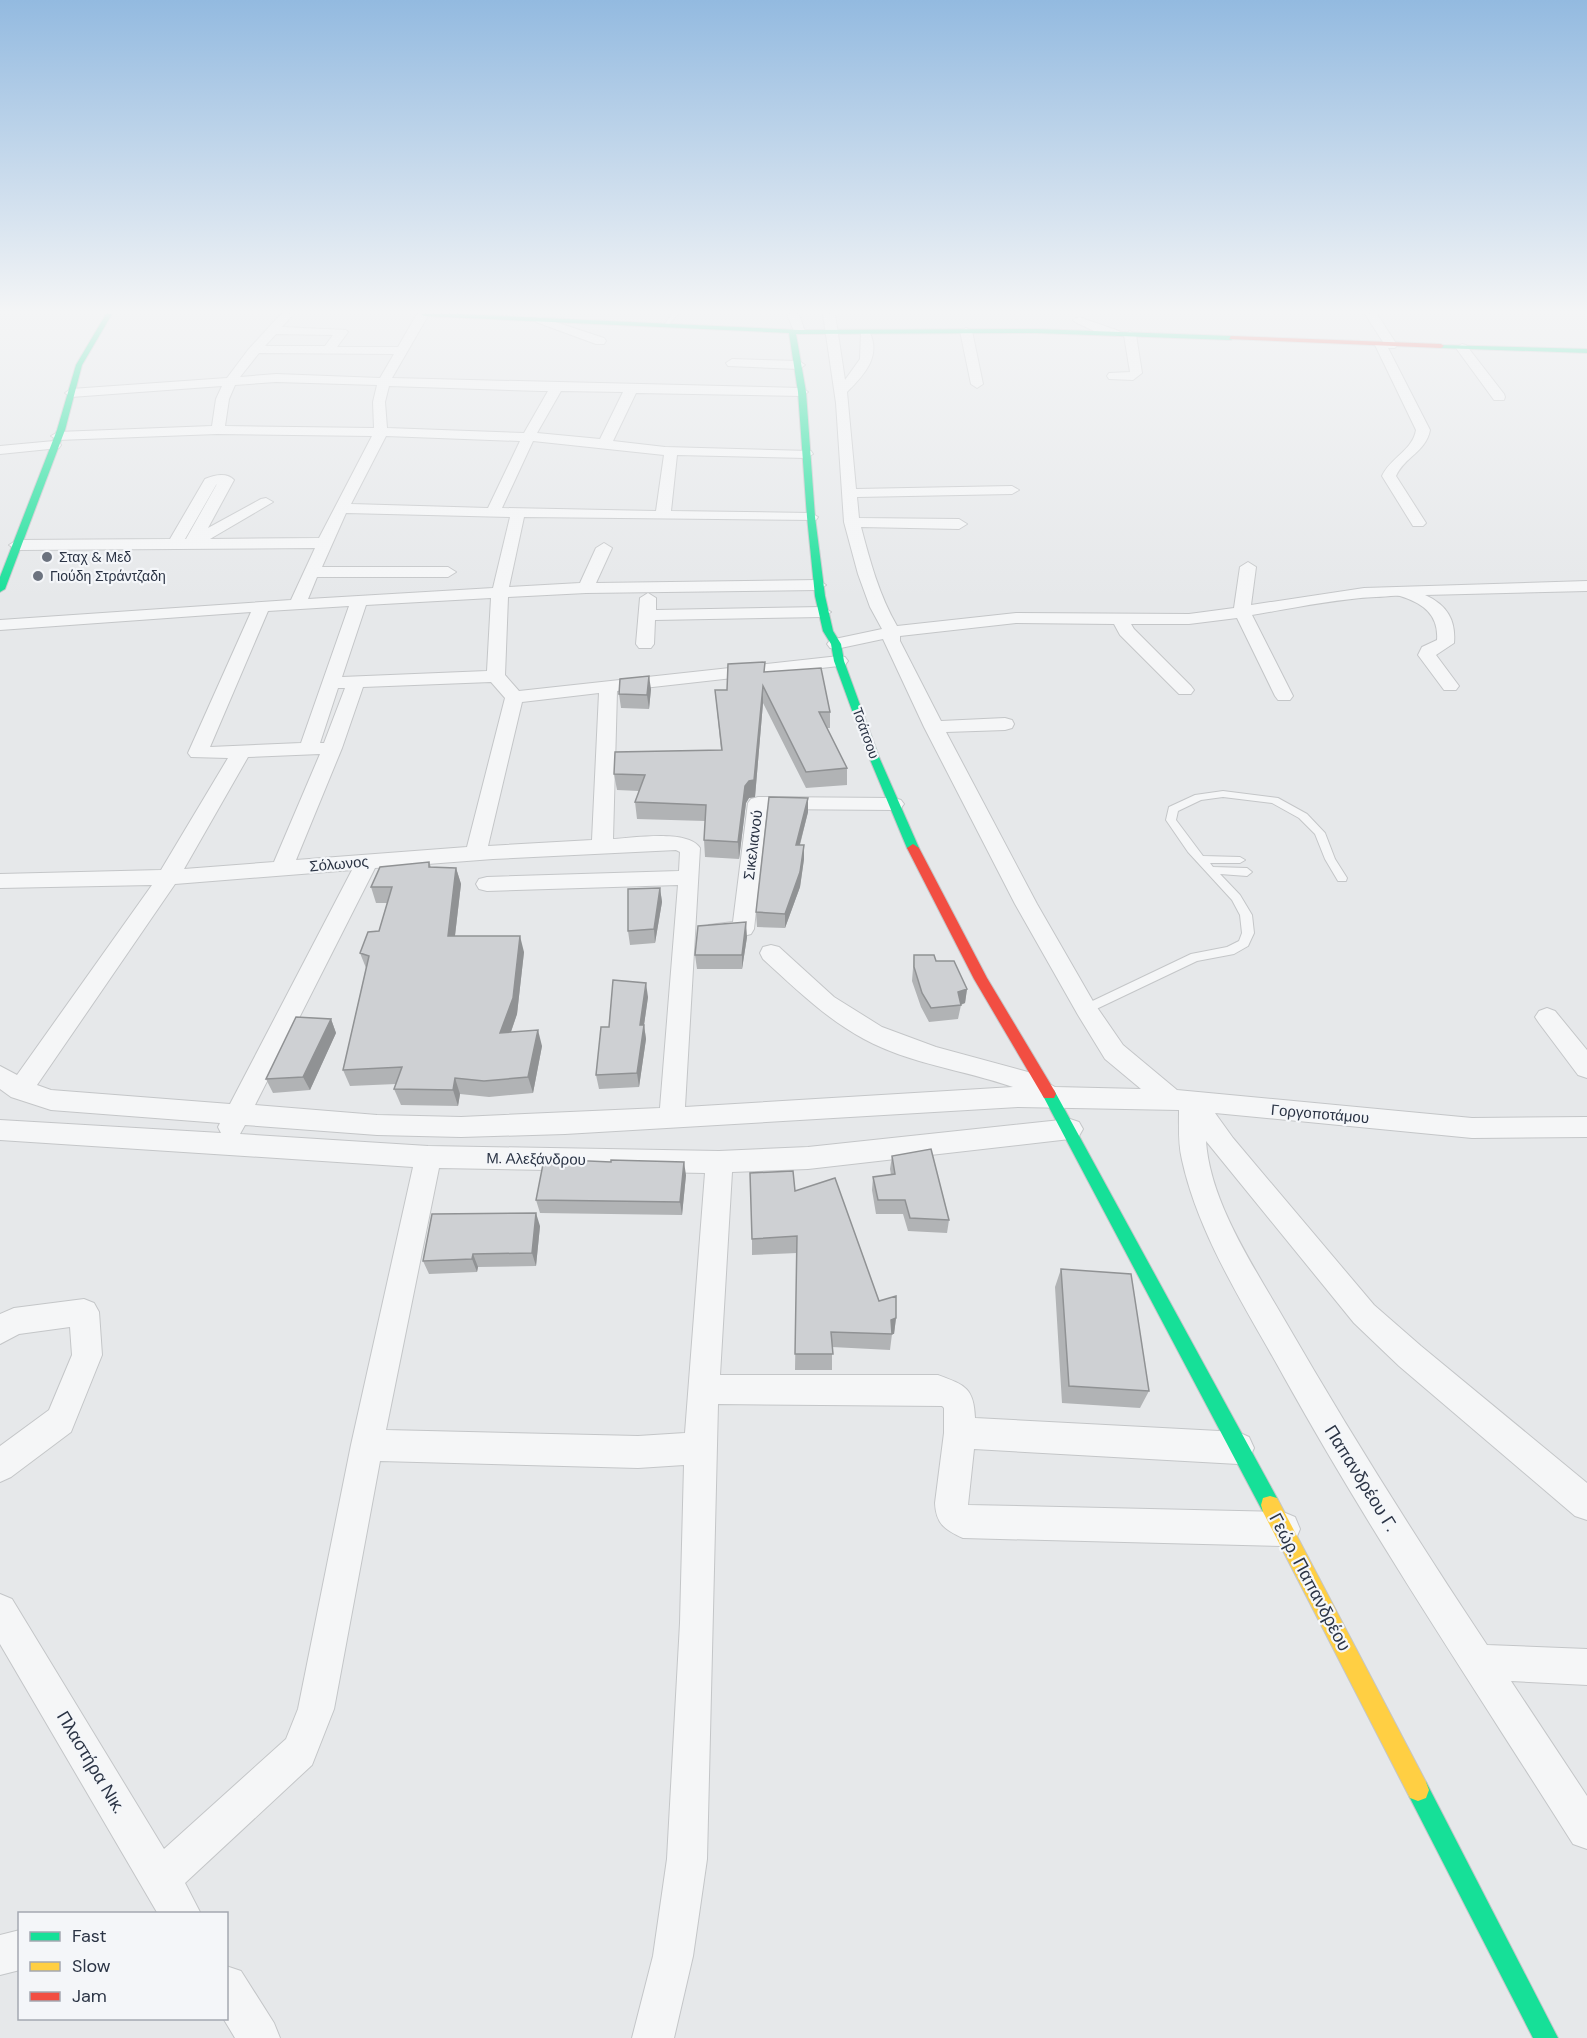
<svg xmlns="http://www.w3.org/2000/svg" width="1587" height="2038" font-family="'DM Sans',sans-serif">
  <rect width="100%" height="100%" fill="#e6e8ea"/>
  <g fill="none" stroke-linecap="round" stroke-linejoin="round">
    <!-- lane casing -->
    <g stroke="#c4c6c8" stroke-width="2">
      <path id="lane" d="M 672,314 L 678,314 L 667,327 L 663,327 Z
        M 1223,791 L 1278,798 L 1307,814 L 1325,833 L 1335,859 L 1347,878 L 1346,881 L 1338,881 L 1325,859 L 1315,834 L 1299,818 L 1272,803 L 1223,797 L 1201,800 L 1178,811 L 1176,820 L 1203,856 L 1240,857 L 1245,860 L 1240,863 L 1210,863 L 1213,867 L 1247,868 L 1252,872 L 1247,876 L 1220,874 L 1240,895 L 1252,915 L 1254,933 L 1248,946 L 1234,954 L 1197,961 L 1090,1012 L 1082,1012 L 1080,1009 L 1082,1006 L 1191,954 L 1227,947 L 1239,941 L 1242,933 L 1240,915 L 1232,900 L 1188,852 L 1166,820 L 1169,807 L 1195,795 Z"/>
    </g>
    <!-- street casing -->
    <g stroke="#c4c6c8" stroke-width="2">
      <path id="street" d="M 281,314 L 293,314 L 282,327 L 346,330 L 348,332 L 337,347 L 398,347 L 417,314 L 429,314 L 392,378 L 802,388 L 808,392 L 802,396 L 636,393 L 613,441 L 665,447 L 811,451 L 813,454 L 806,458 L 677,455 L 671,511 L 811,513 L 818,517 L 816,520 L 524,517 L 509,587 L 580,583 L 596,548 L 604,543 L 612,548 L 596,583 L 818,580 L 826,585 L 818,590 L 586,593 L 508,597 L 505,675 L 519,691 L 839,656 L 845,657 L 848,661 L 845,665 L 839,666 L 617,691 L 613,839 C 634,838 688,829 700,848 L 685,1107 L 1013,1087 C 964,1070 910,1064 864,1039 C 825,1018 795,988 763,959 L 760,953 L 763,947 L 771,945 L 779,947 L 834,997 L 882,1027 L 936,1047 L 1028,1072 L 1055,1087 L 1141,1089 L 1105,1059 L 1078,1015 L 1015,904 L 924,727 L 883,639 L 836,649 L 830,648 L 827,644 L 830,640 L 882,629 L 870,607 L 858,574 L 844,522 L 836,403 L 823,314 L 835,314 L 845,380 L 860,359 L 861,331 L 869,331 C 882,356 864,375 847,392 L 856,489 L 1012,486 L 1019,490 L 1012,494 L 857,497 L 859,518 L 959,519 L 967,524 L 959,529 L 861,527 C 870,561 879,595 897,626 L 1016,613 L 1189,614 L 1234,608 L 1240,567 L 1248,562 L 1256,567 L 1251,605 L 1364,588 L 1587,581 L 1587,591 L 1425,595 C 1447,605 1456,620 1454,643 L 1436,655 L 1459,686 L 1456,690 L 1444,690 L 1418,655 L 1422,647 L 1437,640 C 1439,615 1423,603 1400,596 C 1393,595 1383,597 1376,597 C 1335,599 1294,608 1252,615 L 1293,696 L 1290,700 L 1278,700 L 1275,696 L 1237,618 L 1189,624 L 1131,624 L 1134,629 L 1191,686 L 1194,690 L 1191,694 L 1179,694 L 1120,635 L 1114,624 L 1016,623 L 900,636 L 900,641 L 941,721 L 1005,718 L 1012,720 L 1014,724 L 1012,728 L 1005,730 L 946,732 L 1037,904 L 1094,1003 L 1123,1045 L 1177,1090 L 1472,1118 L 1587,1117 L 1587,1137 L 1472,1138 L 1215,1113 L 1233,1138 L 1374,1305 L 1421,1346 L 1587,1483 L 1587,1520 L 1575,1516 L 1399,1366 L 1354,1323 L 1206,1141 C 1210,1202 1254,1267 1284,1319 C 1348,1430 1416,1538 1487,1645 L 1587,1649 L 1587,1685 L 1511,1681 L 1587,1796 L 1587,1849 L 1573,1844 C 1475,1689 1373,1537 1284,1377 C 1246,1308 1199,1237 1182,1160 C 1178,1144 1179,1126 1179,1110 L 1018,1107 L 565,1134 L 461,1137 L 377,1135 L 245,1125 L 240,1134 L 428,1146 L 719,1151 L 808,1147 L 1070,1119 L 1079,1122 L 1083,1129 L 1079,1136 L 1070,1139 L 808,1169 L 732,1172 L 720,1375 L 938,1375 C 965,1385 974,1388 975,1418 L 1238,1432 L 1249,1437 L 1254,1448 L 1249,1459 L 1238,1464 L 974,1449 L 968,1505 L 1283,1512 L 1295,1517 L 1300,1529 L 1295,1541 L 1283,1546 L 963,1538 C 945,1530 936,1524 935,1503 L 944,1433 L 944,1408 L 942,1406 L 718,1404 L 707,1859 L 693,1956 L 674,2038 L 632,2038 L 653,1956 L 667,1859 L 680,1623 L 684,1465 L 638,1468 L 380,1461 L 334,1709 L 312,1765 L 185,1883 L 201,1914 L 158,1914 L 0,1644 L 0,1594 L 12,1599 L 164,1849 L 286,1739 L 298,1709 L 351,1445 L 413,1167 L 0,1140 L 0,1120 L 221,1133 L 218,1127 L 220,1123 L 51,1110 L 11,1097 L 0,1089 L 0,1066 L 17,1075 L 152,885 L 0,888 L 0,874 L 161,870 L 228,758 L 191,757 L 188,753 L 251,612 L 0,630 L 0,620 L 291,600 L 315,548 L 17,550 L 9,545 L 17,540 L 170,539 L 205,479 C 214,475 227,472 234,480 L 208,528 L 261,499 L 266,498 L 273,502 L 210,539 L 319,538 L 372,436 L 217,434 L 58,440 L 51,436 L 58,432 L 212,426 L 216,399 L 222,386 L 71,397 L 65,393 L 71,389 L 227,378 L 248,350 ZM 276,334 L 333,335 L 325,346 L 265,346 ZM 259,353 L 394,354 L 380,378 L 276,374 L 240,377 ZM 276,382 L 377,385 L 373,402 L 374,428 L 225,426 L 229,399 L 235,385 ZM 389,386 L 541,391 L 548,391 L 524,433 L 387,428 L 385,402 ZM 561,391 L 623,392 L 600,439 L 537,433 ZM 386,436 L 520,441 L 488,508 L 351,504 ZM 533,441 L 664,455 L 656,511 L 502,508 ZM 217,484 L 186,539 L 185,539 L 216,485 ZM 346,513 L 510,517 L 493,588 L 308,599 L 317,577 L 448,577 L 456,572 L 448,567 L 322,567 ZM 491,598 L 487,671 L 342,677 L 366,605 ZM 349,606 L 301,743 L 210,747 L 268,611 ZM 491,682 L 505,698 L 467,847 L 296,860 L 342,748 L 363,687 ZM 338,688 L 345,688 L 324,743 L 320,743 ZM 599,693 L 592,840 L 488,846 L 522,702 ZM 320,754 L 274,862 L 184,869 L 248,757 ZM 676,850 L 680,852 L 679,871 L 487,877 L 479,879 L 476,884 L 479,889 L 487,891 L 678,885 L 660,1108 L 461,1117 L 377,1115 L 255,1105 L 375,868 L 493,859 ZM 352,870 L 230,1104 L 51,1090 L 37,1085 L 175,884 ZM 439,1168 L 705,1173 L 685,1433 L 638,1436 L 386,1430 Z
        M 787,314 L 799,314 L 805,332 L 803,334 L 795,334 Z
        M 1365,314 L 1377,314 L 1397,345 L 1395,348 L 1388,348 L 1430,430 C 1426,452 1404,457 1396,476 L 1426,523 L 1423,526 L 1413,526 L 1382,476 C 1390,458 1413,450 1416,430 L 1375,345 L 1383,342 Z
        M 540,317 L 604,338 L 606,341 L 604,344 L 596,344 L 536,322 L 536,318 Z
        M 1079,317 L 1119,331 L 1121,333 L 1115,336 L 1094,331 L 1075,322 L 1073,320 Z
        M 966,328 L 972,331 L 983,384 L 977,388 L 971,384 L 960,331 Z
        M 1130,331 L 1136,335 L 1142,373 L 1133,380 L 1109,379 L 1107,376 L 1109,373 L 1130,372 L 1124,335 Z
        M 1462,344 L 1466,345 L 1504,394 L 1505,397 L 1504,400 L 1494,400 L 1456,348 Z
        M 732,359 L 799,361 L 805,365 L 799,369 L 728,366 L 726,363 Z
        M 54,441 L 59,442 L 61,445 L 59,448 L 0,454 L 0,446 Z
        M 648,593 L 656,598 L 656,610 L 823,607 L 831,612 L 823,617 L 655,620 L 654,644 L 651,648 L 639,648 L 636,644 L 640,598 Z
        M 758,797 L 894,798 L 901,800 L 904,804 L 901,808 L 894,810 L 767,809 L 754,929 L 751,934 C 738,938 722,939 709,935 L 706,930 L 709,925 L 733,922 L 748,803 L 751,799 Z
        M 1547,1008 L 1555,1011 L 1587,1050 L 1587,1078 L 1578,1075 L 1539,1023 L 1535,1017 L 1539,1011 Z
        M 84,1299 L 94,1303 L 99,1312 L 102,1355 L 71,1432 L 11,1477 L 0,1482 L 0,1446 L 49,1410 L 72,1355 L 70,1327 L 19,1334 L 0,1344 L 0,1314 L 14,1308 Z
        M 20,1930 L 20,1970 L 0,1975 L 0,1935 Z
        M 226,1966 L 241,1971 L 274,2023 L 280,2038 L 235,2038 L 223,2018 L 226,2018 Z"/>
    </g>
    <!-- fast casing -->
    <g stroke="#c4c6c8" stroke-width="2">
      <path id="fast" d="M 106,314 L 112,314 L 82,365 L 65,430 L 5,589 L 0,592 L 0,577 L 57,430 L 76,365 Z
        M 421,314 L 461,314 L 799,330 L 1036,329 L 1231,336 L 1234,338 L 1231,340 L 1036,333 L 796,334 L 806,392 L 815,517 L 825,596 L 833,631 L 841,644 L 844,661 L 879,757 L 919,848 L 913,852 L 907,848 L 869,757 L 834,661 L 831,644 L 823,631 L 815,596 L 807,517 L 798,392 L 789,333 L 424,316 Z
        M 1439,345 L 1587,349 L 1587,353 L 1441,348 Z
        M 1049,1088 L 1054,1090 L 1277,1498 L 1279,1505 L 1277,1512 L 1270,1514 L 1263,1512 L 1042,1094 L 1044,1090 Z
        M 1418,1779 L 1426,1782 L 1558,2038 L 1533,2038 L 1410,1798 L 1407,1790 L 1410,1782 Z"/>
    </g>
    <!-- slow casing -->
    <g stroke="#c4c6c8" stroke-width="2">
      <path id="slow" d="M 1270,1496 L 1277,1498 L 1426,1782 L 1429,1790 L 1426,1798 L 1418,1801 L 1410,1798 L 1263,1512 L 1261,1505 L 1263,1498 Z"/>
    </g>
    <!-- jam casing -->
    <g stroke="#c4c6c8" stroke-width="2">
      <path id="jam" d="M 1231,336 L 1441,344 L 1444,346 L 1441,348 L 1229,339 Z
        M 913,844 L 919,848 L 987,978 L 1054,1090 L 1056,1094 L 1054,1098 L 1044,1098 L 974,979 L 907,848 Z"/>
    </g>
    <!-- lane -->
    <use href="#lane" fill="#f5f6f7" fill-rule="evenodd"/>
    <!-- street -->
    <use href="#street" fill="#f5f6f7" fill-rule="evenodd"/>
    <!-- fast -->
    <use href="#fast" fill="#16e098" fill-rule="evenodd"/>
    <!-- slow -->
    <use href="#slow" fill="#ffcf43" fill-rule="evenodd"/>
    <!-- jam -->
    <use href="#jam" fill="#f24e42" fill-rule="evenodd"/>
  </g>
  <!-- wall -->
  <path fill="#b1b3b5" d="M 765,672 L 830,712 L 830,728 L 827,728 L 847,768 L 847,785 L 806,788 L 763,703 L 755,797 L 749,798 L 746,803 L 739,859 L 705,857 L 704,840 L 705,821 L 637,819 L 635,802 L 639,791 L 617,790 L 614,774 L 721,750 L 715,690 L 727,690 Z
    M 651,689 L 649,709 L 621,708 L 619,694 Z
    M 808,798 L 808,812 L 800,845 L 804,845 L 804,859 L 800,887 L 785,928 L 757,927 L 756,912 Z
    M 429,862 L 431,867 L 456,868 L 461,884 L 455,936 L 524,952 L 517,1014 L 511,1032 L 542,1046 L 533,1093 L 489,1097 L 460,1094 L 458,1106 L 401,1105 L 394,1089 L 396,1084 L 350,1086 L 343,1070 L 366,968 L 360,953 L 379,931 L 387,903 L 376,903 L 371,887 Z
    M 660,888 L 662,902 L 655,943 L 630,945 L 628,931 Z
    M 747,937 L 742,969 L 697,969 L 695,955 Z
    M 914,955 L 936,961 L 967,989 L 965,1003 L 961,1005 L 958,1019 L 929,1022 L 921,1007 L 912,981 Z
    M 648,997 L 644,1025 L 646,1039 L 639,1087 L 599,1089 L 596,1075 L 609,1027 Z
    M 331,1019 L 336,1033 L 310,1090 L 273,1093 L 266,1079 Z
    M 892,1156 L 949,1220 L 947,1233 L 908,1231 L 903,1214 L 876,1214 L 872,1190 L 873,1177 L 891,1175 L 890,1169 Z
    M 686,1175 L 682,1215 L 540,1213 L 536,1200 Z
    M 795,1191 L 879,1301 L 896,1318 L 894,1334 L 892,1334 L 890,1350 L 832,1347 L 832,1370 L 795,1370 L 797,1253 L 752,1255 L 752,1239 Z
    M 540,1226 L 536,1266 L 478,1267 L 477,1272 L 429,1274 L 423,1261 Z
    M 1061,1269 L 1149,1391 L 1140,1408 L 1062,1403 L 1055,1287 Z"/>
  <!-- shaded-wall -->
  <path fill="#909294" d="M 649,676 L 651,689 L 649,709 L 647,695 Z
    M 763,686 L 763,703 L 755,797 L 749,798 L 746,803 L 739,859 L 738,842 L 745,786 L 749,781 Z
    M 808,798 L 808,812 L 796,859 L 796,845 Z
    M 804,845 L 804,859 L 800,887 L 785,928 L 785,914 Z
    M 456,868 L 461,884 L 453,952 L 448,936 Z
    M 660,888 L 662,902 L 655,943 L 654,929 Z
    M 746,922 L 747,937 L 742,969 L 742,955 Z
    M 520,936 L 524,952 L 517,1014 L 505,1049 L 500,1033 Z
    M 646,983 L 648,997 L 642,1039 L 640,1025 Z
    M 967,989 L 965,1003 L 959,1005 L 958,992 Z
    M 331,1019 L 336,1033 L 310,1090 L 303,1077 Z
    M 644,1025 L 646,1039 L 639,1087 L 637,1073 Z
    M 538,1030 L 542,1046 L 533,1093 L 528,1077 Z
    M 455,1078 L 460,1094 L 458,1106 L 453,1090 Z
    M 684,1162 L 686,1175 L 682,1215 L 680,1202 Z
    M 536,1213 L 540,1226 L 536,1266 L 532,1253 Z
    M 473,1254 L 478,1267 L 477,1272 L 472,1259 Z
    M 896,1318 L 894,1334 L 892,1334 L 891,1320 Z"/>
  <!-- building -->
  <path fill="#ced0d3" stroke="#909294" stroke-width="1.5" d="M 765,662 L 764,672 L 821,668 L 830,712 L 819,712 L 847,768 L 806,772 L 763,686 L 754,780 L 749,781 L 745,786 L 738,842 L 704,840 L 706,805 L 635,802 L 645,775 L 614,774 L 615,752 L 722,750 L 715,690 L 727,690 L 728,664 Z
    M 649,676 L 647,695 L 619,694 L 620,679 Z
    M 769,797 L 808,798 L 796,845 L 804,845 L 800,872 L 785,914 L 756,912 Z
    M 429,862 L 429,867 L 456,868 L 448,936 L 520,936 L 513,998 L 500,1033 L 538,1030 L 528,1077 L 484,1081 L 455,1078 L 453,1090 L 394,1089 L 402,1067 L 343,1070 L 369,956 L 360,953 L 368,932 L 379,931 L 392,887 L 371,887 L 380,867 Z
    M 660,888 L 654,929 L 628,931 L 628,889 Z
    M 746,922 L 742,955 L 695,955 L 698,926 Z
    M 914,955 L 934,955 L 936,961 L 954,961 L 967,989 L 958,992 L 961,1005 L 931,1008 L 922,993 L 914,967 Z
    M 613,980 L 646,983 L 640,1025 L 644,1025 L 637,1073 L 596,1075 L 601,1027 L 609,1027 Z
    M 296,1017 L 331,1019 L 303,1077 L 266,1079 Z
    M 931,1149 L 949,1220 L 910,1218 L 905,1200 L 878,1200 L 873,1177 L 895,1174 L 892,1156 Z
    M 544,1159 L 611,1162 L 611,1160 L 684,1162 L 680,1202 L 536,1200 Z
    M 793,1171 L 795,1191 L 835,1178 L 879,1301 L 896,1296 L 896,1318 L 891,1320 L 892,1334 L 831,1332 L 833,1354 L 795,1354 L 797,1236 L 752,1239 L 750,1173 Z
    M 536,1213 L 532,1253 L 473,1254 L 472,1259 L 423,1261 L 432,1214 Z
    M 1061,1269 L 1131,1274 L 1149,1391 L 1069,1386 Z"/>
  <!-- sky -->
  <linearGradient id="sky" x2="0" y2="1"><stop stop-color="#93bae0"/><stop offset="0.52" stop-color="#f4f5f6"/><stop offset="1" stop-color="#f4f5f6" stop-opacity="0"/></linearGradient>
  <rect width="1587" height="599" fill="url(#sky)"/>
  <!-- markers -->
  <g fill="#6c737f" stroke="#f4f6f9" stroke-width="2">
    <circle cx="47" cy="557" r="6"/>
    <circle cx="38" cy="576" r="6"/>
  </g>
  <g text-anchor="middle" dominant-baseline="central" stroke-width="4.5" stroke-linejoin="round" paint-order="stroke">
    <!-- far-poi labels -->
    <g font-size="14" fill="#2b3445" stroke="#f4f6f9" text-anchor="start">
      <text x="59" y="557">Σταχ &amp; Μεδ</text>
      <text x="50" y="576">Γιούδη Στράντζαδη</text>
    </g>
    <!-- far-street labels -->
    <g font-size="14" fill="#2b3445" stroke="#f4f6f9">
      <text transform="translate(866 733) rotate(70)">Τσάτσου</text>
    </g>
    <!-- street labels -->
    <g font-size="15" fill="#2b3445" stroke="#f4f6f9">
      <text transform="translate(753 845) rotate(-83)">Σικελιανού</text>
      <text transform="translate(339 864) rotate(-5)">Σόλωνος</text>
      <text transform="translate(1320 1114) rotate(5)">Γοργοποτάμου</text>
      <text transform="translate(536 1159) rotate(1)">Μ. Αλεξάνδρου</text>
    </g>
    <!-- near-street labels -->
    <g font-size="18" fill="#2b3445" stroke="#f4f6f9">
      <text transform="translate(1361 1478) rotate(58)">Παπανδρέου Γ.</text>
      <text transform="translate(1310 1582) rotate(62)">Γεώρ. Παπανδρέου</text>
      <text transform="translate(91 1762) rotate(59)">Πλαστήρα Νικ.</text>
    </g>
  </g>
  <!-- legend -->
  <rect x="18" y="1912" width="210" height="108" fill="#f4f6f9" stroke="#a4a8b1" stroke-width="1.5"/>
  <rect x="30" y="1932" width="30" height="9" fill="#16e098" stroke="#a4a8b1" stroke-width="1.5"/>
  <text x="72" y="1942" font-size="18" fill="#2b3445">Fast</text>
  <rect x="30" y="1962" width="30" height="9" fill="#ffcf43" stroke="#a4a8b1" stroke-width="1.5"/>
  <text x="72" y="1972" font-size="18" fill="#2b3445">Slow</text>
  <rect x="30" y="1992" width="30" height="9" fill="#f24e42" stroke="#a4a8b1" stroke-width="1.5"/>
  <text x="72" y="2002" font-size="18" fill="#2b3445">Jam</text>
</svg>
